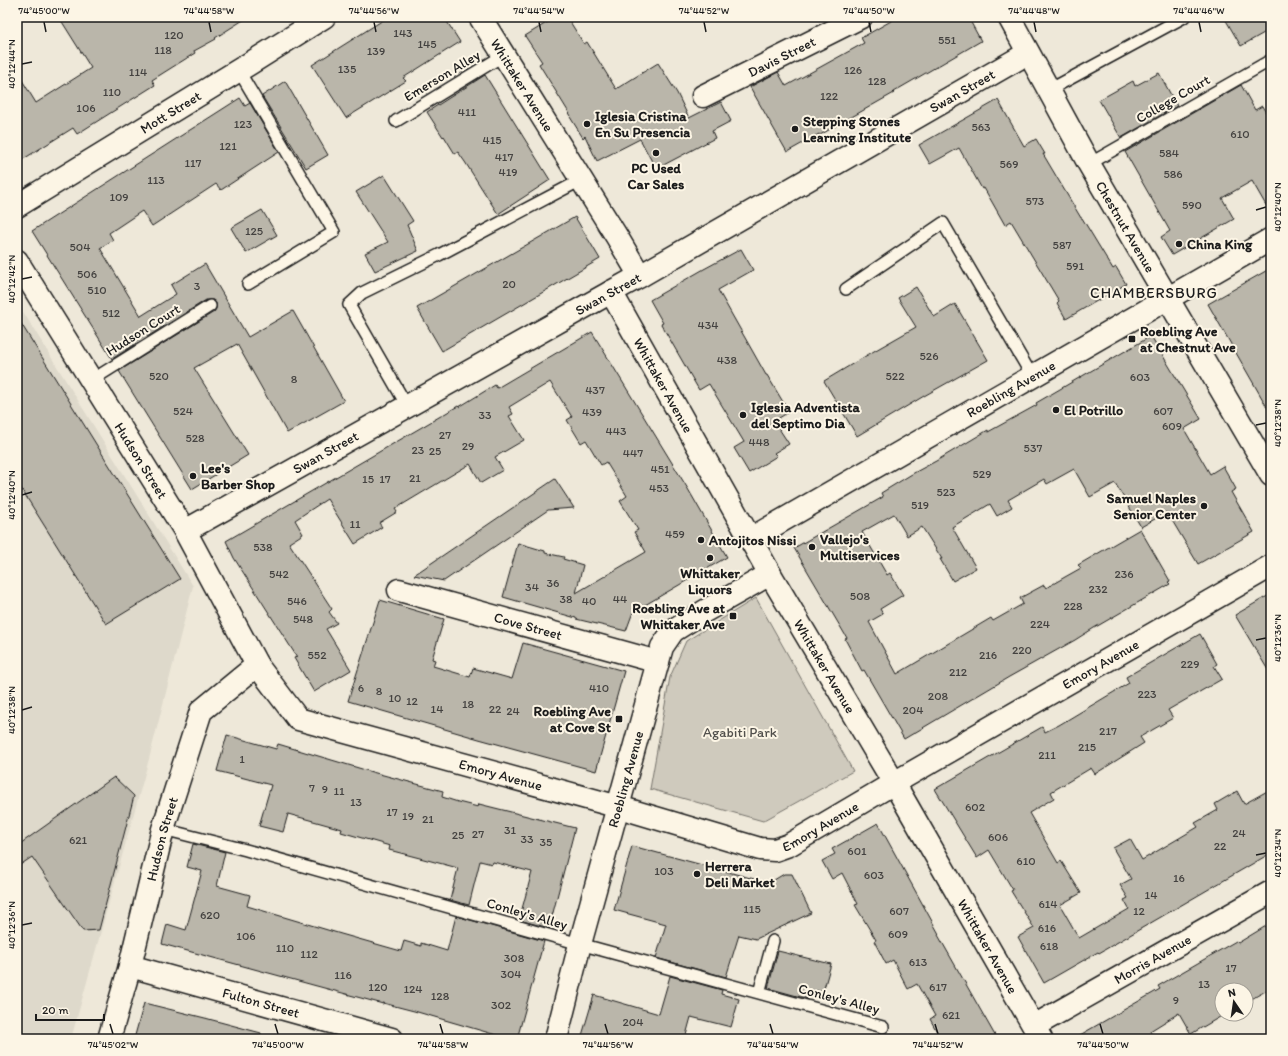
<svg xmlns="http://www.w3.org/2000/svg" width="1288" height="1056" font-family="Itim,sans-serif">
  <rect width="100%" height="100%" fill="#eee8d9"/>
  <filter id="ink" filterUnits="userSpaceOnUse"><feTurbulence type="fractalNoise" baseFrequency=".025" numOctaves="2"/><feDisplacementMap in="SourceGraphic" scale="8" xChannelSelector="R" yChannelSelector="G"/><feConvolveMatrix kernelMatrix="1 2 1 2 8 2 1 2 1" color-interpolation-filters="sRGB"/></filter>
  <g filter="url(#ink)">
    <!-- built -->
    <path fill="#ded9cb" d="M 17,302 L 193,586 L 149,759 L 71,1039 L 17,1039 Z"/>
    <!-- green -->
    <path fill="#cfcabd" stroke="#76736c" d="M 756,598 L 853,771 L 763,821 L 650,789 L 670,677 L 686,641 Z"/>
    <!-- building -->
    <path fill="#bab6aa" stroke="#1c1c1c" d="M 59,17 L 248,17 L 215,38 L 216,39 L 194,51 L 195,53 L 152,80 L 155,85 L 77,134 L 73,128 L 17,163 L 17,72 L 36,103 L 91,68 Z
      M 388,17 L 444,17 L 460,42 L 403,78 L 406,81 L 346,118 L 312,65 Z
      M 556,17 L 567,17 L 584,44 L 587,42 L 616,89 L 658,63 L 677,93 L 689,118 L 721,102 L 731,121 L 712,131 L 715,138 L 656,169 L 640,139 L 597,161 L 585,136 L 583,138 L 570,117 L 571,116 L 539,64 L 542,62 L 525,36 Z
      M 898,17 L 968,17 L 981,41 L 893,92 L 894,93 L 878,102 L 820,135 L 819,134 L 787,152 L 750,87 L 778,72 L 786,86 L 864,43 L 861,38 Z
      M 1224,17 L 1271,17 L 1271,29 L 1241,46 Z
      M 1159,73 L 1177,106 L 1121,138 L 1099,100 L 1133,81 L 1135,86 Z
      M 485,75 L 550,180 L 498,214 L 465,162 L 458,152 L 455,154 L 444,136 L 443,137 L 427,112 Z
      M 285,81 L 328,155 L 306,168 L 262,96 Z
      M 1241,85 L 1255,110 L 1262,106 L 1271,121 L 1271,214 L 1252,181 L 1222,198 L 1234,219 L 1172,255 L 1161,237 L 1170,231 L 1125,152 Z
      M 240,98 L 245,106 L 250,103 L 279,152 L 221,190 L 216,184 L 152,226 L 142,211 L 109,233 L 113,240 L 100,248 L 141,316 L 176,294 L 171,285 L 205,264 L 248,337 L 293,311 L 344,401 L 287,433 L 237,344 L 194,368 L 248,455 L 192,489 L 119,371 L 214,312 L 216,309 L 216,303 L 213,300 L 206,300 L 112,359 L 32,231 Z
      M 998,100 L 1024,146 L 1036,139 L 1045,154 L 1043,154 L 1081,218 L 1082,218 L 1113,269 L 1116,267 L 1126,284 L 1066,319 L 1057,303 L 1059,301 L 1011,221 L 1005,225 L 984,188 L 982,189 L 959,148 L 930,164 L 919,145 Z
      M 384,175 L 413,221 L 407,225 L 418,251 L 375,271 L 365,253 L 388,242 L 356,192 Z
      M 262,210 L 277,235 L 246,253 L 231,228 Z
      M 575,217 L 600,259 L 442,351 L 417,308 Z
      M 741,249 L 753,270 L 718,290 L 766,375 L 767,375 L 789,412 L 774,421 L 789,444 L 774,453 L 777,456 L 749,473 L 734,448 L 744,442 L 709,384 L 699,390 L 661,324 L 663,323 L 650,300 L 704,269 Z
      M 1271,268 L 1271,414 L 1208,304 Z
      M 916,287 L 934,317 L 955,304 L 988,360 L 924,396 L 857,436 L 824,381 L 874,351 L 916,327 L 898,298 Z
      M 17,317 L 180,579 L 106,624 L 17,482 Z
      M 592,332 L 688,489 L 727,557 L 633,612 L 626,631 L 576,619 L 576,618 L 503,597 L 518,543 L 545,551 L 545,553 L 564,557 L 563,559 L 583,565 L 576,593 L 646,552 L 634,532 L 638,530 L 620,501 L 627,496 L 606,462 L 601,465 L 586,440 L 581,443 L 567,420 L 572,417 L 550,382 L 509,407 L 513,414 L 509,416 L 524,440 L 495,457 L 503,470 L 481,483 L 470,464 L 395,509 L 397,512 L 379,523 L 382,527 L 355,544 L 327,499 L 295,520 L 303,534 L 289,543 L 332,609 L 329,612 L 337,623 L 326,629 L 351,670 L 314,692 L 294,658 L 297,657 L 234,558 L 226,541 L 458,406 L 459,407 L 495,385 L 497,388 Z
      M 1151,336 L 1201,419 L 1184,429 L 1210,474 L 1223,466 L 1236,489 L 1231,492 L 1254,532 L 1198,564 L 1167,512 L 1141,527 L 1115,483 L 1090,497 L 1074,469 L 1047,484 L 1044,479 L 1008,500 L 1012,507 L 997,516 L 990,504 L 952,527 L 976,568 L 953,581 L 940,559 L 942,559 L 922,527 L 907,536 L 894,514 L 862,532 L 887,575 L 890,573 L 903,595 L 880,609 L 883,614 L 869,622 L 897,674 L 991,618 L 993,621 L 1023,604 L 1020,598 L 1044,585 L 1046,588 L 1065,577 L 1081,568 L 1078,565 L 1140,529 L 1170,581 L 1168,582 L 1170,584 L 1094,628 L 1075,640 L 1009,677 L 904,739 L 864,670 L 862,671 L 845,639 L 847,638 L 794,548 L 883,497 L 881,493 L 912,474 L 936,461 L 988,430 L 988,432 L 1037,405 L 1036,403 Z
      M 555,479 L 574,508 L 548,510 L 444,581 L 414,575 Z
      M 1271,594 L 1271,675 L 1235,615 Z
      M 380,600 L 444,619 L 432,659 L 435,660 L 433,666 L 470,677 L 473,668 L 512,679 L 523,643 L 624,671 L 596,771 L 479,739 L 348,701 Z
      M 1200,634 L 1217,664 L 1214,666 L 1222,679 L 1168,710 L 1173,718 L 1140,737 L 1144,743 L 1095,774 L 1091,768 L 1051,792 L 1054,798 L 1029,813 L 1058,863 L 1061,861 L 1081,893 L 1060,905 L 1079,938 L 1129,909 L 1124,900 L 1128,898 L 1120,885 L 1131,879 L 1113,848 L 1130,839 L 1142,860 L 1198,827 L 1195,823 L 1218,810 L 1215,804 L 1237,791 L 1244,804 L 1271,789 L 1271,853 L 1099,953 L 1098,952 L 1044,983 L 1018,937 L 1034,928 L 1011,891 L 1013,890 L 989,850 L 977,858 L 935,789 L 1042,727 L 1045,732 L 1059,725 L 1129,683 L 1126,677 Z
      M 227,735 L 276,749 L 278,744 L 372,772 L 443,791 L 442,797 L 458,802 L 478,807 L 479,804 L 575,828 L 549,928 L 519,920 L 532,872 L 493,862 L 492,864 L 480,861 L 469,905 L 450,900 L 458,868 L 389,850 L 390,846 L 341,832 L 342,829 L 288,814 L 283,832 L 259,826 L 271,785 L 217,771 Z
      M 114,777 L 134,796 L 99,930 L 83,931 L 32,857 L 17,867 L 17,846 Z
      M 878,823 L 939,934 L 938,935 L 997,1039 L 941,1039 L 930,1019 L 935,1016 L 917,984 L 908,989 L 893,960 L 886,964 L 874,941 L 876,940 L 855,905 L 858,904 L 842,873 L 832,879 L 822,861 L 835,854 L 832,849 Z
      M 193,844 L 225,852 L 217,886 L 250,895 L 247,906 L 341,934 L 401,951 L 404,941 L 421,946 L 421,943 L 447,951 L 456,916 L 544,941 L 517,1039 L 510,1039 L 414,1011 L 383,1003 L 383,1004 L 162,944 L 167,924 L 186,930 L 202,871 L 187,867 Z
      M 632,846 L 769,883 L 784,874 L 792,874 L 811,913 L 756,939 L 739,935 L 726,977 L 656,958 L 666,924 L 614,910 Z
      M 1271,923 L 1271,988 L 1255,997 L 1246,1002 L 1246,990 L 1222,990 L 1222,1014 L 1225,1014 L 1191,1034 L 1179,1013 L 1150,1031 L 1154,1039 L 1073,1039 L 1160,989 L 1158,986 L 1236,941 L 1238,943 Z
      M 778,951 L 831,964 L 823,992 L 811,990 L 808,999 L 768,988 Z
      M 670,976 L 722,990 L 721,994 L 739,999 L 731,1027 L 691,1017 L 685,1039 L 581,1039 L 594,995 L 659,1014 Z
      M 144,1003 L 205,1018 L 261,1033 L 261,1039 L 134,1039 Z"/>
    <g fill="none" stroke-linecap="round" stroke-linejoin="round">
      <!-- lane casing -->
      <g stroke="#1c1c1c" stroke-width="14">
        <path id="lane" d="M 239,71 L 334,232 L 248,284
          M 1049,90 L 1184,17
          M 396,121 L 504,55
          M 1089,164 L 1271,60
          M 846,289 L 943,223 L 1032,376
          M 92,380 L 210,306
          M 407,406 L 349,305 L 362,293 L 439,255 L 581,180
          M 163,829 L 246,850 L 580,944 L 883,1027
          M 759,993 L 773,941"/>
      </g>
      <!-- street casing -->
      <g stroke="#1c1c1c" stroke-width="25">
        <g id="street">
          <path id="s1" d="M 480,17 L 617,237 L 640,276"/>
          <path id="s2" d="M 1009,17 L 1089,164 L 1271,475"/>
          <path id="s3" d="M 703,96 L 861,17"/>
          <path id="s4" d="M 17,206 L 249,64 L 324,17"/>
          <path id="s5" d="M 17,261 L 185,531 L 257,665 L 298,719 L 619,807 L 760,849 L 775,850 L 789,845 L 894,783 L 1271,566"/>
          <path id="s6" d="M 611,292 L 770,574 L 894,783 L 1041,1039"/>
          <path id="s7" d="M 185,531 L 611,292 L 640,276 L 1028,53"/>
          <path id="s8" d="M 750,539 L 1271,239"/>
          <path id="s9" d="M 399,590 L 658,662"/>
          <path id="s10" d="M 130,966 L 392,1039"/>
          <path id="s11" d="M 1034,1026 L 1271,892"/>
          <path id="s12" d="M 109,1039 L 130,966 L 163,829 L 201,711 L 257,665"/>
          <path id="s13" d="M 556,1039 L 580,944 L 662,647 L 673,631 L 705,611 L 770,574"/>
        </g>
      </g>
      <!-- lane -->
      <use href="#lane" stroke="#fcf5e5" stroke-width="11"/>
      <!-- street -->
      <use href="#street" stroke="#fcf5e5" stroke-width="22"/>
    </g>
  </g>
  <!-- ticks -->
  <path fill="none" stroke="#1c1c1c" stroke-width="1.5" d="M 44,22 L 46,32M 209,22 L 211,32M 374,22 L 376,32M 539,22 L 541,32M 704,22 L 706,32M 869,22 L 871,32M 1034,22 L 1036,32M 1199,22 L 1201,32M 22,64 L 32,62M 1256,210 L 1266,207M 22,279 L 32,277M 1256,425 L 1266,423M 22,495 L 32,492M 1256,640 L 1266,638M 22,710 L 32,707M 1256,855 L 1266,853M 22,925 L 32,923M 110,1024 L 113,1034M 275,1024 L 278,1034M 440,1024 L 443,1034M 605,1024 L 608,1034M 770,1024 L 773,1034M 935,1024 L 938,1034M 1100,1024 L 1103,1034"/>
  <!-- markers -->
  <g fill="#1c1c1c" stroke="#fcf5e5" stroke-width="1.5">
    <circle cx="587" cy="124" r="4"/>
    <circle cx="795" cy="129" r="4"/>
    <circle cx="656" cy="153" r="4"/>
    <circle cx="1179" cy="244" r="4"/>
    <rect x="1128" y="335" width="8" height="8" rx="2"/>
    <circle cx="1056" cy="410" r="4"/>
    <circle cx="743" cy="415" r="4"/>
    <circle cx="193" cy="476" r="4"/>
    <circle cx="1204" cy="506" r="4"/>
    <circle cx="701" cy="540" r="4"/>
    <circle cx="812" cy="547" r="4"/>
    <circle cx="710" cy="558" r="4"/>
    <rect x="729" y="612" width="8" height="8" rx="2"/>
    <rect x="615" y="715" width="8" height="8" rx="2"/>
    <circle cx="697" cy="874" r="4"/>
  </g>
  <g text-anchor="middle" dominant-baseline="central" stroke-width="4" stroke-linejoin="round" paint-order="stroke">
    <!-- number labels -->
    <g font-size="12" fill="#444240">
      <text x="403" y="33">143</text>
      <text x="174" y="35">120</text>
      <text x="947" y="40">551</text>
      <text x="427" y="44">145</text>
      <text x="163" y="50">118</text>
      <text x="376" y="51">139</text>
      <text x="347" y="69">135</text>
      <text x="853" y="70">126</text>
      <text x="138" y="72">114</text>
      <text x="877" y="81">128</text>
      <text x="112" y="92">110</text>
      <text x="829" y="96">122</text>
      <text x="86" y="108">106</text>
      <text x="467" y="112">411</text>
      <text x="243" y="124">123</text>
      <text x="981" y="127">563</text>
      <text x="1240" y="134">610</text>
      <text x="492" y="140">415</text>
      <text x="228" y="146">121</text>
      <text x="1169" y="153">584</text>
      <text x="504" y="157">417</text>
      <text x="193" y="163">117</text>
      <text x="1009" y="164">569</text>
      <text x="508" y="172">419</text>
      <text x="1173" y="174">586</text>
      <text x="156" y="180">113</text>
      <text x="119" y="197">109</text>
      <text x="1035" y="201">573</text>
      <text x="1192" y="205">590</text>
      <text x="254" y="231">125</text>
      <text x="1062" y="245">587</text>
      <text x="80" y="247">504</text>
      <text x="1075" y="266">591</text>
      <text x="87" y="274">506</text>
      <text x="509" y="284">20</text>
      <text x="197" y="286">3</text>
      <text x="97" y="290">510</text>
      <text x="111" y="313">512</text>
      <text x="708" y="325">434</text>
      <text x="929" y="356">526</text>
      <text x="727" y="360">438</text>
      <text x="159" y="376">520</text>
      <text x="895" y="376">522</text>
      <text x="1140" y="377">603</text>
      <text x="294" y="379">8</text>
      <text x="595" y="390">437</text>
      <text x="183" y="411">524</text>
      <text x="1163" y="411">607</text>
      <text x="592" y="412">439</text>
      <text x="485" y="415">33</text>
      <text x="1172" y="426">609</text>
      <text x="616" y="431">443</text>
      <text x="445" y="435">27</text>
      <text x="195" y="438">528</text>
      <text x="759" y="442">448</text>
      <text x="468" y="446">29</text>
      <text x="1033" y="448">537</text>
      <text x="418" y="450">23</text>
      <text x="435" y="451">25</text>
      <text x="633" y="453">447</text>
      <text x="660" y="469">451</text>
      <text x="982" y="474">529</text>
      <text x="415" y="478">21</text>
      <text x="368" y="479">15</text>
      <text x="385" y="479">17</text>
      <text x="659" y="488">453</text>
      <text x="946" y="492">523</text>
      <text x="920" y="505">519</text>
      <text x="355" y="524">11</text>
      <text x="675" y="534">459</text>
      <text x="263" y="547">538</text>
      <text x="279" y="574">542</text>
      <text x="1124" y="574">236</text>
      <text x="553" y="583">36</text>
      <text x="532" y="587">34</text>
      <text x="1098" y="589">232</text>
      <text x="860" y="596">508</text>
      <text x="566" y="599">38</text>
      <text x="620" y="599">44</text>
      <text x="297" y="601">546</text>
      <text x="589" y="601">40</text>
      <text x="1073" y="606">228</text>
      <text x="303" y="619">548</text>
      <text x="1040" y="624">224</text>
      <text x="1022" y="650">220</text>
      <text x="317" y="655">552</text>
      <text x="988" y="655">216</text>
      <text x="1190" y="664">229</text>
      <text x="958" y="672">212</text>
      <text x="361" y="688">6</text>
      <text x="599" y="688">410</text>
      <text x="379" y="691">8</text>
      <text x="1147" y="694">223</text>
      <text x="938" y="696">208</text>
      <text x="395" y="698">10</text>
      <text x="412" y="701">12</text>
      <text x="468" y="704">18</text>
      <text x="437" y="709">14</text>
      <text x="495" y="709">22</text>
      <text x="913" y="710">204</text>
      <text x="513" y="711">24</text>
      <text x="1108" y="731">217</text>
      <text x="1087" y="747">215</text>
      <text x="1047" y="755">211</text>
      <text x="242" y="759">1</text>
      <text x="312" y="788">7</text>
      <text x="325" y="789">9</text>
      <text x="339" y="791">11</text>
      <text x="356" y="802">13</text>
      <text x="975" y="807">602</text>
      <text x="392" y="812">17</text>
      <text x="408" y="816">19</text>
      <text x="428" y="819">21</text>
      <text x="510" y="830">31</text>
      <text x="1239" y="833">24</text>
      <text x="478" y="834">27</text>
      <text x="458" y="835">25</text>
      <text x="998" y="837">606</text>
      <text x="527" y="839">33</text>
      <text x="78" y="840">621</text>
      <text x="546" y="842">35</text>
      <text x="1220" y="846">22</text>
      <text x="857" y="851">601</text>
      <text x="1026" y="861">610</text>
      <text x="664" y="871">103</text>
      <text x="874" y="875">603</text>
      <text x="1179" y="878">16</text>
      <text x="1151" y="895">14</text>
      <text x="1048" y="904">614</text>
      <text x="752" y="909">115</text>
      <text x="899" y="911">607</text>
      <text x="1139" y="911">12</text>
      <text x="210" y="915">620</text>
      <text x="1047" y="928">616</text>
      <text x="898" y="934">609</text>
      <text x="246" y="936">106</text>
      <text x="1049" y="946">618</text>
      <text x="285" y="948">110</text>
      <text x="309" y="954">112</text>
      <text x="514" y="958">308</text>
      <text x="918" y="962">613</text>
      <text x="1231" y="968">17</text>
      <text x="511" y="974">304</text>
      <text x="343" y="975">116</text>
      <text x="1204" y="984">13</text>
      <text x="378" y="987">120</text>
      <text x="938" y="987">617</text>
      <text x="413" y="989">124</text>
      <text x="440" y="996">128</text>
      <text x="1176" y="1000">9</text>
      <text x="501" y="1005">302</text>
      <text x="951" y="1015">621</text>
      <text x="633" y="1022">204</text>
    </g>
    <!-- street labels -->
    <g font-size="14" fill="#1c1c1c" stroke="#fcf5e5">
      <text stroke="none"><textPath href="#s3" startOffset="88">Davis Street</textPath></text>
      <text transform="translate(442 76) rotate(-31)">Emerson Alley</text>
      <text stroke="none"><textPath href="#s1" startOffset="80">Whittaker Avenue</textPath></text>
      <text stroke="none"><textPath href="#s7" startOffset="893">Swan Street</textPath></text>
      <text transform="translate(1173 99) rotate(-30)">College Court</text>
      <text stroke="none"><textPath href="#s4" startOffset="180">Mott Street</textPath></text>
      <text stroke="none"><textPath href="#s2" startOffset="240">Chestnut Avenue</textPath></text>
      <text stroke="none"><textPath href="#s7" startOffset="485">Swan Street</textPath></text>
      <text transform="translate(143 330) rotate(-32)">Hudson Court</text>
      <text stroke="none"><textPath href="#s6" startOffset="107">Whittaker Avenue</textPath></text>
      <text stroke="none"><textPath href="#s8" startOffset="301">Roebling Avenue</textPath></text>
      <text stroke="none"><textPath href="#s7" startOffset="161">Swan Street</textPath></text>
      <text stroke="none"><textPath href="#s5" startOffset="235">Hudson Street</textPath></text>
      <text stroke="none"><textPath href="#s9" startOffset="134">Cove Street</textPath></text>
      <text stroke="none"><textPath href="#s5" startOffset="1408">Emory Avenue</textPath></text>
      <text stroke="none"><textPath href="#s6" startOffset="431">Whittaker Avenue</textPath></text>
      <text stroke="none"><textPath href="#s5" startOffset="748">Emory Avenue</textPath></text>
      <text stroke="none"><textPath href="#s13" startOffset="269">Roebling Avenue</textPath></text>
      <text stroke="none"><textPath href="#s5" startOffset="1084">Emory Avenue</textPath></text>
      <text stroke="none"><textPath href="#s12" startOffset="207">Hudson Street</textPath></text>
      <text transform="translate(527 914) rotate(16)">Conley's Alley</text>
      <text stroke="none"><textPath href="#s6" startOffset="755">Whittaker Avenue</textPath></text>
      <text stroke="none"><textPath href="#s11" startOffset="136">Morris Avenue</textPath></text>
      <text transform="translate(839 999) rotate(15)">Conley's Alley</text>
      <text stroke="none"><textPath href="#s10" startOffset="136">Fulton Street</textPath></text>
    </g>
    <!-- poi labels -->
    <g font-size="14" font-weight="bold" fill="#1c1c1c" stroke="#fcf5e5" text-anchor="start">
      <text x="595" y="116">Iglesia Cristina<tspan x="595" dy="16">En Su Presencia</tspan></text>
      <text x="803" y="121">Stepping Stones<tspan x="803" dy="16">Learning Institute</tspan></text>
      <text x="656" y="168" text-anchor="middle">PC Used<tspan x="656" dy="16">Car Sales</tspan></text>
      <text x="1187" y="244">China King</text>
      <text x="1140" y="331">Roebling Ave<tspan x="1140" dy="16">at Chestnut Ave</tspan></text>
      <text x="751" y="407">Iglesia Adventista<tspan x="751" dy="16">del Septimo Dia</tspan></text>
      <text x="1064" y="410">El Potrillo</text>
      <text x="201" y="468">Lee's<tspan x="201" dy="16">Barber Shop</tspan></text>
      <text x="1196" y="498" text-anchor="end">Samuel Naples<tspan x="1196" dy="16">Senior Center</tspan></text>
      <text x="820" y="539">Vallejo's<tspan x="820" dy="16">Multiservices</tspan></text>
      <text x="709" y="540">Antojitos Nissi</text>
      <text x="710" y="573" text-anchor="middle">Whittaker<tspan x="710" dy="16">Liquors</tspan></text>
      <text x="725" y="608" text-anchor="end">Roebling Ave at<tspan x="725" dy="16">Whittaker Ave</tspan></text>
      <text x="611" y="711" text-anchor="end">Roebling Ave<tspan x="611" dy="16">at Cove St</tspan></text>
      <text x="705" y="866">Herrera<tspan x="705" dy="16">Deli Market</tspan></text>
    </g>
    <!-- park labels -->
    <g font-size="14" fill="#52504c" stroke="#fcf5e5">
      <text x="740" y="732">Agabiti Park</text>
    </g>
    <!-- neighbourhood labels -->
    <g font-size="15" letter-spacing="1" fill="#1c1c1c" stroke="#fcf5e5">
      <text x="1154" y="293">CHAMBERSBURG</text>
    </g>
  </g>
  <!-- margin -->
  <rect width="1288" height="1056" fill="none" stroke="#fcf5e5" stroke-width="44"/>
  <!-- north arrow -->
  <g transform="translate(1234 1002) rotate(347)"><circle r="19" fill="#fcf5e5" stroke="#a29e95"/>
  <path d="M0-3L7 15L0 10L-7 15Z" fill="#1c1c1c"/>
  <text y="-6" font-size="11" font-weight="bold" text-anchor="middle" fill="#1c1c1c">N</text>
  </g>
  <!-- scale -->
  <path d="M36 1014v6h68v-6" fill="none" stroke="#1c1c1c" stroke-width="2"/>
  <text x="42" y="1014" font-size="12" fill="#1c1c1c" stroke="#fcf5e5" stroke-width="3" paint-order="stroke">20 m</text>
  <rect x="22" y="22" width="1244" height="1012" fill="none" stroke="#1c1c1c" stroke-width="1.5"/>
  <g font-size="10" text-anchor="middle" fill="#1c1c1c">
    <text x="44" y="14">74°45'00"W</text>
    <text x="209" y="14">74°44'58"W</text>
    <text x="374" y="14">74°44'56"W</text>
    <text x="539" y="14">74°44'54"W</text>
    <text x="704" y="14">74°44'52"W</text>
    <text x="869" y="14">74°44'50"W</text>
    <text x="1034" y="14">74°44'48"W</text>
    <text x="1199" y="14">74°44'46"W</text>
    <text transform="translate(11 64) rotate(-90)" y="4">40°12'44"N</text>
    <text transform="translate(1277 207) rotate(-90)" y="4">40°12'40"N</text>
    <text transform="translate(11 279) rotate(-90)" y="4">40°12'42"N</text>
    <text transform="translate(1277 423) rotate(-90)" y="4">40°12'38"N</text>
    <text transform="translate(11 495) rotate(-90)" y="4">40°12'40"N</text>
    <text transform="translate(1277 638) rotate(-90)" y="4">40°12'36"N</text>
    <text transform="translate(11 710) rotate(-90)" y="4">40°12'38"N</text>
    <text transform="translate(1277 853) rotate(-90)" y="4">40°12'34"N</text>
    <text transform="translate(11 925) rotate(-90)" y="4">40°12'36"N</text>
    <text x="113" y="1048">74°45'02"W</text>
    <text x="278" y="1048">74°45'00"W</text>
    <text x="443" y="1048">74°44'58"W</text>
    <text x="608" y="1048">74°44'56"W</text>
    <text x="773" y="1048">74°44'54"W</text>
    <text x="938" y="1048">74°44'52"W</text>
    <text x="1103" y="1048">74°44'50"W</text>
  </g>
</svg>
